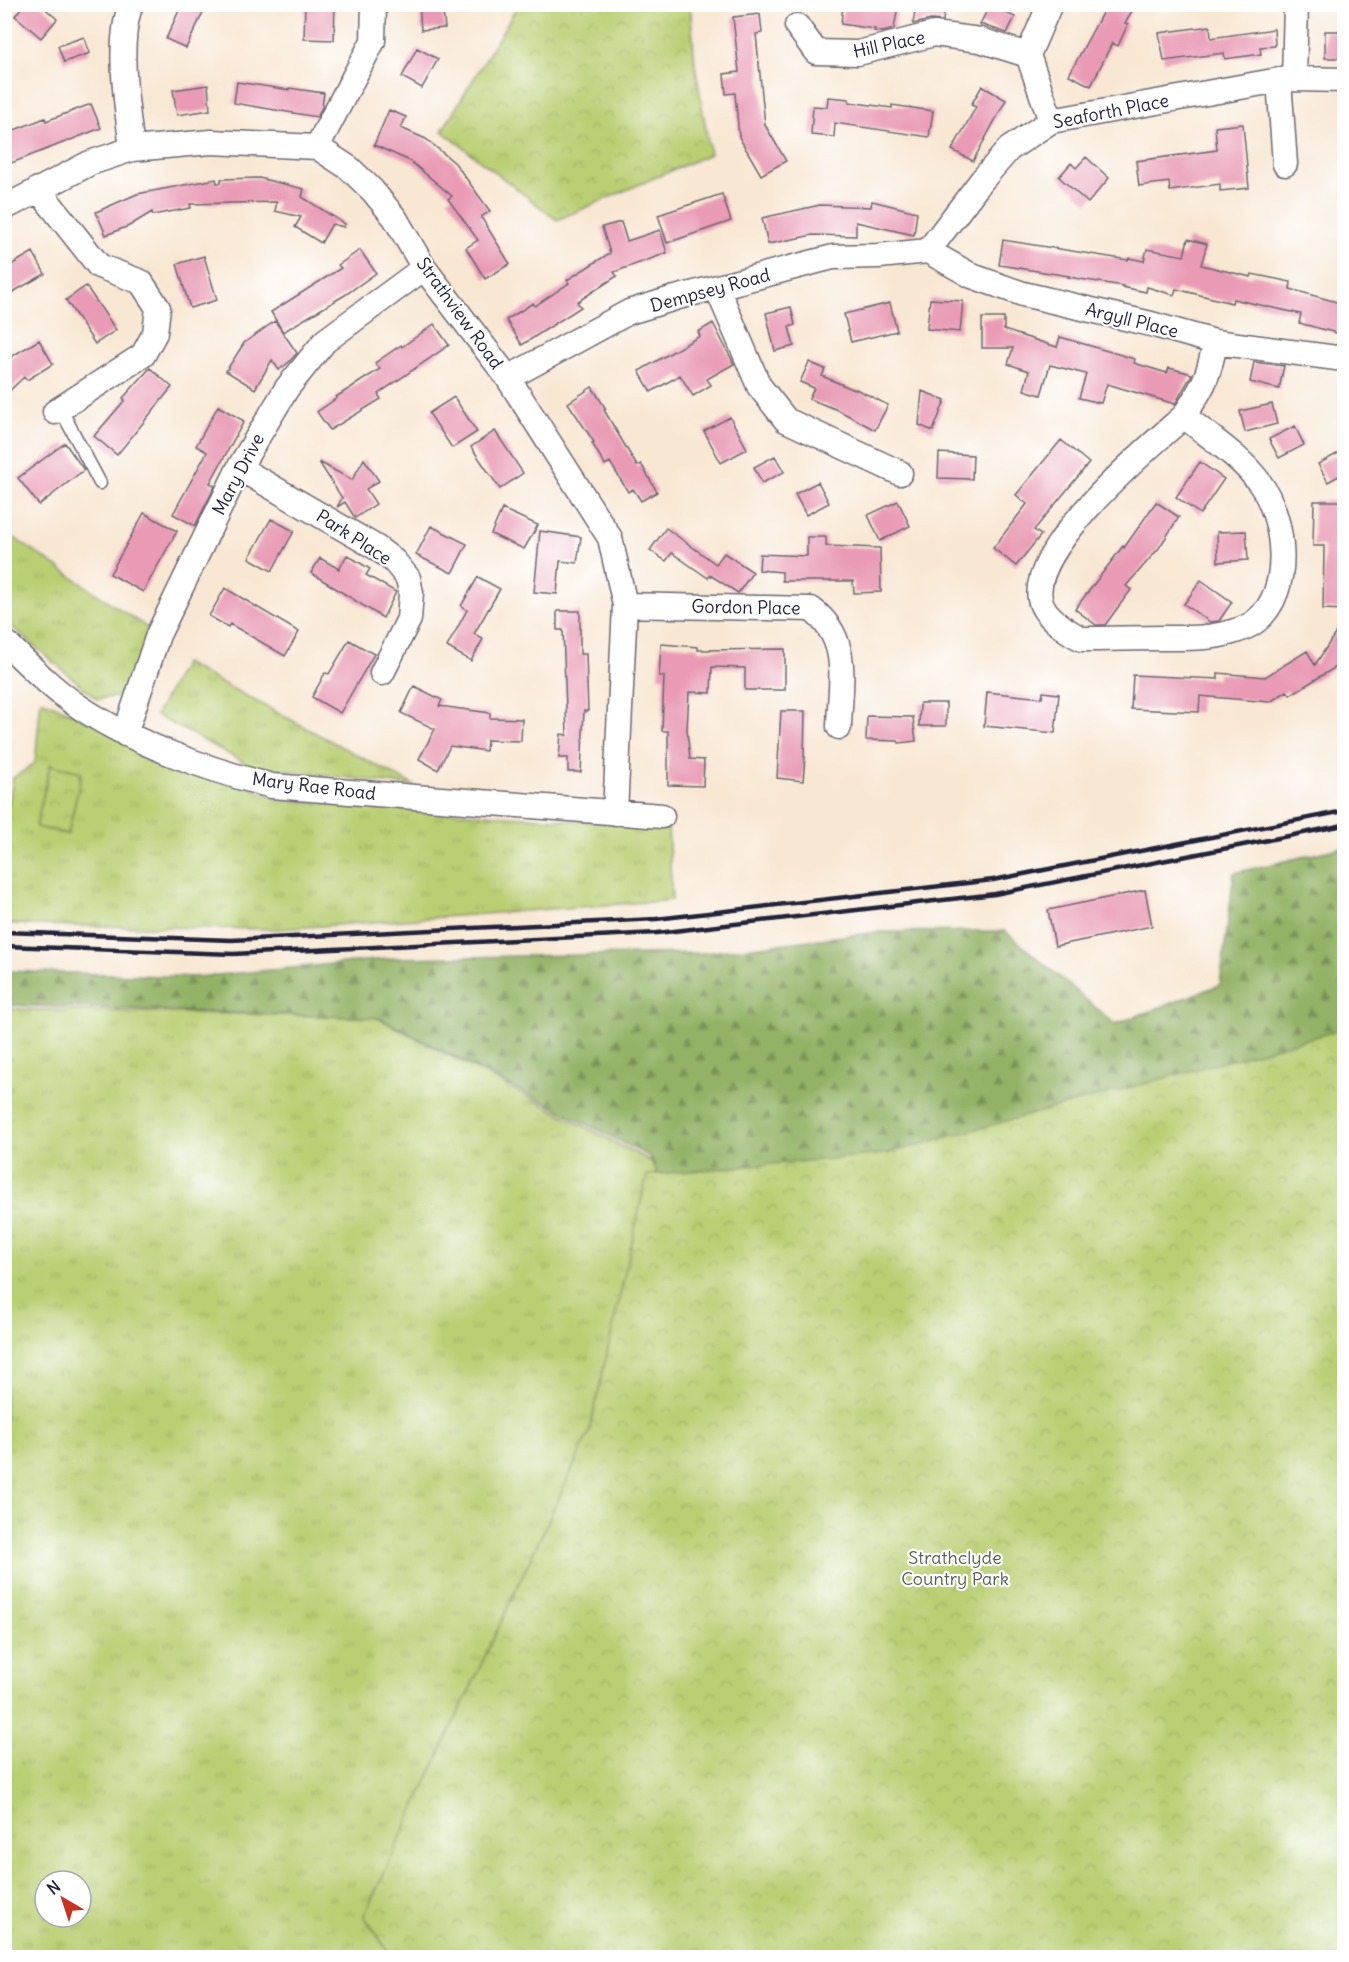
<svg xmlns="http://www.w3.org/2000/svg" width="1349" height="1962" font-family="Delius,sans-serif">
  <defs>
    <pattern id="grass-tufts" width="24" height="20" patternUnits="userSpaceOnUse" patternTransform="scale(1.5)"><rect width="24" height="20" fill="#bacf73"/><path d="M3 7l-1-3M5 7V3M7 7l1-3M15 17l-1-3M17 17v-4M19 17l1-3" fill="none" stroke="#a0b164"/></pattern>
    <pattern id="forest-firs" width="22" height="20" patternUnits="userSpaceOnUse" patternTransform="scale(1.5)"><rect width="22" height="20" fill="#93b265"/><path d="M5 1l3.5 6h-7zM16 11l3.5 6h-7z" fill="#789054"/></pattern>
    <pattern id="park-crowns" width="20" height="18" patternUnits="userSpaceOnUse" patternTransform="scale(1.5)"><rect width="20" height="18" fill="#bacf73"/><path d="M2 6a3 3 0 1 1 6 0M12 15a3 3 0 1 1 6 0" fill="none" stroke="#a0b164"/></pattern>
  </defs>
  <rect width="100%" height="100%" fill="#fff"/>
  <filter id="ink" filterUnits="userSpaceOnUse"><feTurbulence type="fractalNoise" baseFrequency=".0167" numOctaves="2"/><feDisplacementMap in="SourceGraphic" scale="12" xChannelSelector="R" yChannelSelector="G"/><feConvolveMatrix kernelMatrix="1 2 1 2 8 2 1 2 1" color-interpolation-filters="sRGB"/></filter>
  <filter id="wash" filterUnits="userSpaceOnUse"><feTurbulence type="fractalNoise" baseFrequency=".008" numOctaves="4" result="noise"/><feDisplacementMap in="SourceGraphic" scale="24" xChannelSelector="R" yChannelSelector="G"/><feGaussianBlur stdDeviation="1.35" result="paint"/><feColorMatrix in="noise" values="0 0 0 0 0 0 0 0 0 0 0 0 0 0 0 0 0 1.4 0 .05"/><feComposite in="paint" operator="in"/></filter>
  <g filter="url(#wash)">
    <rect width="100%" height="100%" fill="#f8e7d3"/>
    <!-- grass -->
    <path fill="url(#grass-tufts)" stroke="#6e7857" stroke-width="1.5" fill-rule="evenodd" d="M 4,531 L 158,635 L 132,695 L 97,699 L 5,621 Z
      M 184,663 L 415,786 L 251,766 L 156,715 Z
      M 41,700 L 280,800 L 668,827 L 672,900 L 280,929 L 30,925 L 5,923 L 5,822 L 6,821 L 13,778 L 35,763 Z
      M 5,1009 L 376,1017 L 662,1167 L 601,1439 L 405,1957 L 5,1958 ZM 45,1881 L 81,1881 L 81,1917 L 45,1917 Z"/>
    <!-- forest -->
    <path fill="url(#forest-firs)" stroke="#5a6a50" stroke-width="1.5" d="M 1344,847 L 1344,1035 L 461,1827 L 670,1200 L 649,1156 L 379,1018 L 5,1005 L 5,971 L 197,977 L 397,958 L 703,953 L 878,932 L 1005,931 L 1115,1024 L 1220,985 L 1234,873 Z"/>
    <!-- park -->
    <path fill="url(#park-crowns)" stroke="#6e7857" stroke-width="1.5" d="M 519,4 L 690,5 L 695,64 L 710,154 L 557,220 L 442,131 Z
      M 50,765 L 82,772 L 68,834 L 36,827 Z
      M 1344,1029 L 1344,1957 L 392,1957 L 364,1916 L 589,1433 L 647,1175 L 886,1154 Z"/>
    <g id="blocks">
      <!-- building -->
      <path fill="#e99bb6" d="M 24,4 L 40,4 L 57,19 L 41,38 L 15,16 Z
        M 182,4 L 207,4 L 186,48 L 166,39 Z
        M 305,4 L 335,4 L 334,40 L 304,39 Z
        M 419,4 L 442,4 L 445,28 L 421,30 Z
        M 843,4 L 898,6 L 894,29 L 883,32 L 874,31 L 875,29 L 841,24 Z
        M 916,4 L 945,4 L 943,21 L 931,20 L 913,24 Z
        M 1107,4 L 1136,4 L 1125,23 L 1128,24 L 1118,46 L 1112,43 L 1091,86 L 1069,75 Z
        M 990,5 L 1015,17 L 1007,33 L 980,24 Z
        M 760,14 L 762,33 L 756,34 L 765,125 L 786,161 L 761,175 L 739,137 L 735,93 L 726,94 L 724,74 L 739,72 L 733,17 Z
        M 1210,26 L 1211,38 L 1274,29 L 1275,46 L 1260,47 L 1261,54 L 1225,59 L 1224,53 L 1164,61 L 1159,33 Z
        M 1325,31 L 1344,31 L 1344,58 L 1325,58 Z
        M 84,37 L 90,53 L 64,62 L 58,46 Z
        M 417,48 L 438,59 L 422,88 L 402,77 Z
        M 237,82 L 289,90 L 289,88 L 324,93 L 322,107 L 317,117 L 234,103 Z
        M 208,85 L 210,110 L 177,115 L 173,90 Z
        M 982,86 L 1006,100 L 973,161 L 952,150 L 976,107 L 971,105 Z
        M 828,97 L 849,99 L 849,102 L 892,108 L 892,105 L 933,111 L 929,137 L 835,123 L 834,137 L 811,135 L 813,106 L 827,107 Z
        M 91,104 L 101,128 L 4,166 L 4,134 L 45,118 L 46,121 Z
        M 389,110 L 406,117 L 401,128 L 426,139 L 455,163 L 490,211 L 481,217 L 510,264 L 485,279 L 466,248 L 478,240 L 448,199 L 452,196 L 410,161 L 374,145 Z
        M 1243,124 L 1249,188 L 1220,191 L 1220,184 L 1170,191 L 1169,182 L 1139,186 L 1136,161 L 1217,150 L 1215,127 Z
        M 1086,157 L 1109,178 L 1088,203 L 1059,177 L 1071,163 L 1076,168 Z
        M 259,178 L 304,189 L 302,197 L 345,224 L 344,227 L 332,224 L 321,243 L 295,227 L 301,217 L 275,211 L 277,202 L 190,204 L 191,208 L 153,215 L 152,212 L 129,226 L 106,235 L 96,212 L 137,194 L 216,179 L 217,183 L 221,183 L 221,179 Z
        M 722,194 L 731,221 L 667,243 L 658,215 Z
        M 872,201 L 917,212 L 914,235 L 856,222 L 856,236 L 813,235 L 768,244 L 762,218 L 820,205 L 871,207 Z
        M 621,222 L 627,241 L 660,230 L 667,253 L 614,272 L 617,276 L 577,302 L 581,307 L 522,345 L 506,320 L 533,303 L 535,306 L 569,283 L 567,280 L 610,253 L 602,227 Z
        M 1188,239 L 1207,244 L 1201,265 L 1251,277 L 1252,274 L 1291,282 L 1290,289 L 1344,304 L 1344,335 L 1299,323 L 1301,314 L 1233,299 L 1232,303 L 1176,289 L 1174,295 L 1147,287 L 1146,292 L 1122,287 L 1123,286 L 1068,277 L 1069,276 L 999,265 L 1003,240 L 1128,260 L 1129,258 L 1144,261 L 1147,249 L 1184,256 Z
        M 360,250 L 376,273 L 345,295 L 283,332 L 271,312 L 341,268 L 338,265 Z
        M 33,252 L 45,274 L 13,292 L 4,277 L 4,269 Z
        M 204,256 L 217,300 L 190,308 L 177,264 Z
        M 86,286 L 116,330 L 95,344 L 66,300 Z
        M 930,299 L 963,301 L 960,332 L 927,329 Z
        M 890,303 L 897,331 L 851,342 L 844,314 Z
        M 791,307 L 795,325 L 789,327 L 794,346 L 775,351 L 766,313 Z
        M 982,318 L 1004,318 L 1004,330 L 1057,347 L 1060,337 L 1135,359 L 1134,363 L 1167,373 L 1169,368 L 1192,374 L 1175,404 L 1107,384 L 1101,403 L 1079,398 L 1086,374 L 1050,365 L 1041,395 L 1024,390 L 1029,371 L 1008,364 L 1013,348 L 982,348 Z
        M 275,321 L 297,353 L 289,362 L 279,370 L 272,360 L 255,389 L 226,371 L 244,343 Z
        M 713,323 L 734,364 L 707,379 L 711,385 L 693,396 L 680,375 L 651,392 L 639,371 L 700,336 L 698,332 Z
        M 434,324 L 449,345 L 378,394 L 381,399 L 330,430 L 317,412 L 337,398 L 336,397 L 380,369 L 375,363 L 401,345 L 402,347 Z
        M 39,340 L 53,364 L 27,380 L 24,377 L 4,396 L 4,361 Z
        M 809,362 L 825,369 L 822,376 L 855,390 L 856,389 L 888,405 L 875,430 L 838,410 L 809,399 L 814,388 L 800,382 Z
        M 1254,362 L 1284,366 L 1279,389 L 1250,382 Z
        M 150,368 L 172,387 L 117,455 L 94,436 L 125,400 L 123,398 Z
        M 592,387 L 606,409 L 604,410 L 637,466 L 641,464 L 657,492 L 641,501 L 633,489 L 628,492 L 610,462 L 605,465 L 592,443 L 594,442 L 568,403 Z
        M 922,391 L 945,400 L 933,431 L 919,425 Z
        M 454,397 L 477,432 L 452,448 L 429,413 Z
        M 1272,404 L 1277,424 L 1245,432 L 1240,411 Z
        M 218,406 L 244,421 L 210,483 L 215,486 L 195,526 L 173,514 L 207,452 L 196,446 Z
        M 730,417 L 747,449 L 721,463 L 704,431 Z
        M 1295,426 L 1304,445 L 1279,458 L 1269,439 Z
        M 495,431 L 523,473 L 500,489 L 471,447 Z
        M 1061,440 L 1089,463 L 1034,530 L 1041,535 L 1016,566 L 993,548 L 1027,504 L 1016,495 Z
        M 65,443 L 84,470 L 39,505 L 18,478 Z
        M 1344,450 L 1344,473 L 1328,482 L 1318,464 Z
        M 939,453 L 973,455 L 972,479 L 938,478 Z
        M 775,456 L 784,472 L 762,483 L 754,467 Z
        M 364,459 L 379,481 L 366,489 L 376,504 L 355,518 L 345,502 L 337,507 L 342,498 L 319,462 L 352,480 Z
        M 1200,462 L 1224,479 L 1200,514 L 1176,497 Z
        M 818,482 L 829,503 L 806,515 L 795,494 Z
        M 898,501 L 910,526 L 880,541 L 868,515 Z
        M 1314,501 L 1344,501 L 1344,610 L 1323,609 L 1324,546 L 1313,546 Z
        M 1156,502 L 1179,517 L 1159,548 L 1126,586 L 1131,590 L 1105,625 L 1096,625 L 1075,609 L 1123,546 L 1124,548 Z
        M 502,509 L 538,525 L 524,549 L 491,534 Z
        M 144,513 L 177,531 L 143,592 L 110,574 Z
        M 271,519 L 294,531 L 272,571 L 249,558 Z
        M 431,526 L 467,544 L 452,573 L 416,555 Z
        M 666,528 L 716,564 L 724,553 L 753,572 L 738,593 L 710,575 L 708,578 L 672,553 L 666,561 L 650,550 Z
        M 540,531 L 581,537 L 577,563 L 560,561 L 557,594 L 534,592 Z
        M 1246,531 L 1248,560 L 1218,562 L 1217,532 Z
        M 807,537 L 826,537 L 826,546 L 880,548 L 881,592 L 854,593 L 853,581 L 782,581 L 782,572 L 759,570 L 760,554 L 807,556 Z
        M 347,555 L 370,569 L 366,575 L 396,592 L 383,618 L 311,573 L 320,558 L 339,569 Z
        M 478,577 L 500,589 L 474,634 L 483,639 L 471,661 L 447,647 L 467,610 L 461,606 Z
        M 1201,580 L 1232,602 L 1219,621 L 1210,622 L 1184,604 Z
        M 225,588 L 299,632 L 285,656 L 230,624 L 228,627 L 209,616 Z
        M 557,611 L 580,611 L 580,654 L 586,654 L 588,711 L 584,711 L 581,772 L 568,772 L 568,758 L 559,758 L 561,734 L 567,735 L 563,630 L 557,630 Z
        M 1344,620 L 1344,662 L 1290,695 L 1287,691 L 1270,702 L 1200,696 L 1199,712 L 1131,709 L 1133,675 L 1218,679 L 1218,673 L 1265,677 L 1307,651 L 1315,665 Z
        M 349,640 L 374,654 L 340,713 L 312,697 L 325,673 L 329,674 Z
        M 661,644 L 698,647 L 698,650 L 785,649 L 785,690 L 745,690 L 745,668 L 712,667 L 711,693 L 689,692 L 687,729 L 690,759 L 704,760 L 703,786 L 668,785 L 668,731 L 662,731 L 664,676 L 659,676 Z
        M 414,686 L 442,700 L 439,706 L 490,713 L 490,718 L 522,719 L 521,741 L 487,740 L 486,751 L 450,746 L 438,770 L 419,759 L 435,729 L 401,713 Z
        M 987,692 L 1042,698 L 1043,692 L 1059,694 L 1055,733 L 984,726 Z
        M 920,703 L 946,703 L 946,726 L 919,726 Z
        M 781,711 L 805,711 L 804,757 L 805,757 L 803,781 L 777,778 Z
        M 867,716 L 913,717 L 916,741 L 899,743 L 898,741 L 866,740 Z
        M 1145,890 L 1152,926 L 1055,946 L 1048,910 Z"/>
    </g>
  </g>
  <g filter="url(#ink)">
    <use href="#blocks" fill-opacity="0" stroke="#6d6770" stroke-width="1.5"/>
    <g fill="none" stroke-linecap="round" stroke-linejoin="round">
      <!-- service casing -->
      <g stroke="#6d6770" stroke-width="15">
        <path id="service" d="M 60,408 L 100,483"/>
      </g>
      <!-- minor casing -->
      <g stroke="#6d6770" stroke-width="27">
        <path id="minor" d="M 131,4 C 116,43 127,107 132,149
          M 1050,4 L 1028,55 L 1051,121
          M 797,26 L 816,52 L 858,53 L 934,34 L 980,40 L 1028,55
          M 1294,79 L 1296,4
          M 1279,80 L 1285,164
          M 317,147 L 373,41 L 374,4
          M 38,189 L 99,266 L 141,282 L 158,308 L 155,333 L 143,355 L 55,412
          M 4,208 L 90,163 L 132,149 L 211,142 L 317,147 L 349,168 L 372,190 L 395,218 L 424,268 L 508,378 L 610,538 L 625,605 L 615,813
          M 928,251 L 982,180 L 1009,149 L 1051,121 L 1279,80 L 1294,79 L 1344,80
          M 928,251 L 972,276 L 1023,294 L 1151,324 L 1215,342 L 1344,359
          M 717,288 L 759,386 L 786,420 L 900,473
          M 508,378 L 629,312 L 675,298 L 833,257 L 879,256 L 928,251
          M 1184,416 C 1147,449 1030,547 1040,599 C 1043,616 1068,632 1082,639 C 1109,639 1137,638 1164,638 C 1187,638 1209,639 1232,632 C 1239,630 1250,626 1256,621 C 1294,591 1285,517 1259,482 C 1240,456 1209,437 1184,416 C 1203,387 1209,377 1215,342
          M 239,468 L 377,548 L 394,561 L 408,578 L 411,593 L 409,619 L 382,673
          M 625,605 L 811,609 C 852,639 840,682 839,727
          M 4,641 C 28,664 53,690 81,708 C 135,744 209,770 272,786 L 662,816
          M 125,734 L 158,635 L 239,468 L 287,388 L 325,341 L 424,268"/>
      </g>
      <!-- service -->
      <use href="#service" stroke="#fff" stroke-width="12"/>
      <!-- minor -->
      <use href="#minor" stroke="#fff" stroke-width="24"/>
      <!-- rail -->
      <path stroke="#22223b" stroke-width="4.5" d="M 4,932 L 231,940 L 656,919 L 993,880 L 1344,811
        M 4,946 L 233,954 L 657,933 L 995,894 L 1344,825"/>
    </g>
  </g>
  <g text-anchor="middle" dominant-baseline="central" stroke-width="4.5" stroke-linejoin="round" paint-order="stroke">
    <!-- street labels -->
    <g font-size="18" fill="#22223b" stroke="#fff">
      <text transform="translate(889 44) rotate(-12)">Hill Place</text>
      <text transform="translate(1111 111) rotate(-11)">Seaforth Place</text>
      <text transform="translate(710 290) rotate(-15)">Dempsey Road</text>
      <text transform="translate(460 313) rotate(54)">Strathview Road</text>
      <text transform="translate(1132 320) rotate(14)">Argyll Place</text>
      <text transform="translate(238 474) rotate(-62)">Mary Drive</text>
      <text transform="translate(354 537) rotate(33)">Park Place</text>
      <text transform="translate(746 607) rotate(1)">Gordon Place</text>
      <text transform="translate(314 786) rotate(7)">Mary Rae Road</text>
    </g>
    <!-- park labels -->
    <g font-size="18" fill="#575f4f" stroke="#fff">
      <text x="955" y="1557">Strathclyde<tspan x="955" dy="21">Country Park</tspan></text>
    </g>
  </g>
  <!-- margin -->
  <rect width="1349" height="1962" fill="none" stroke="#fff" stroke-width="24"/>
  <!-- north arrow -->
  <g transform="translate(63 1899) rotate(321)"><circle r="28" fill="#ffffff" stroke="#a7a7b1" stroke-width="1.5"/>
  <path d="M0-4.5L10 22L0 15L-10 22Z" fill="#c8321e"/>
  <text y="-9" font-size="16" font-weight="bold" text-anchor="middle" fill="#22223b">N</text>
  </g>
</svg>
